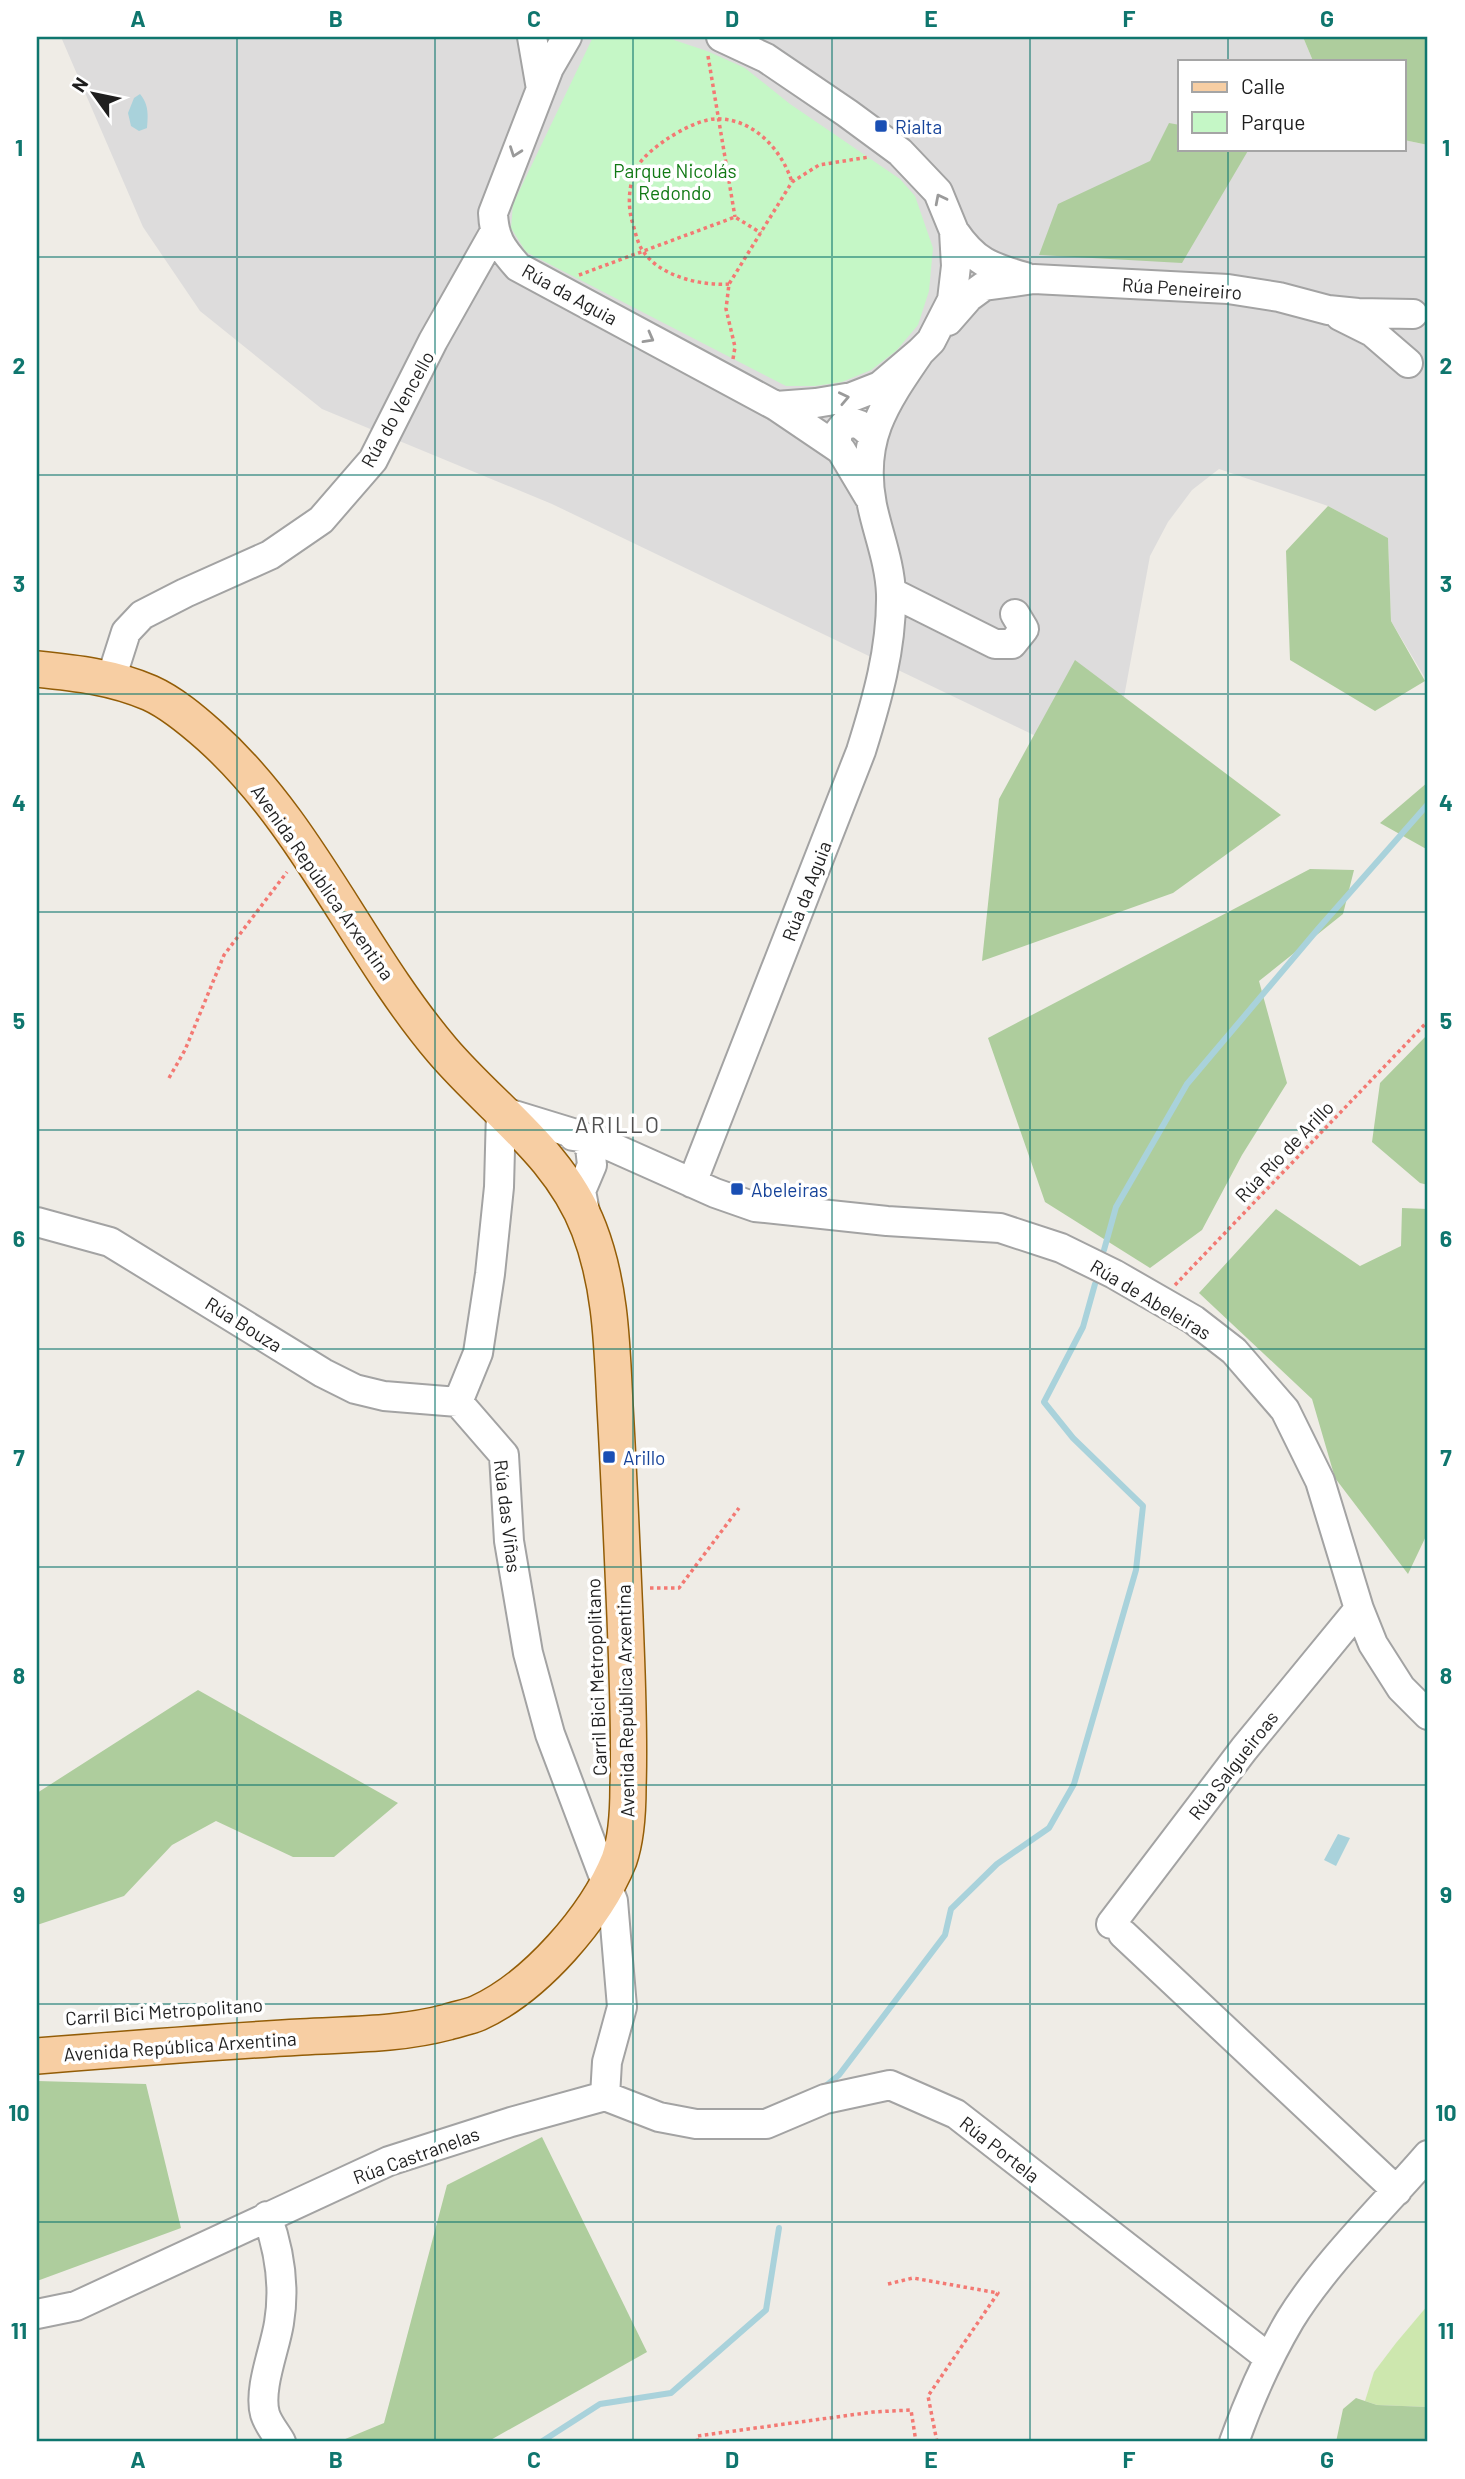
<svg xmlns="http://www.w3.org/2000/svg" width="1465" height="2479" font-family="Barlow,sans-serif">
  <rect width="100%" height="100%" fill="#efece6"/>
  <!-- residential -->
  <path fill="#dddcdc" d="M 61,37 L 1303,37 L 1313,61 L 1180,61 L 1180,149 L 1404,149 L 1404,140 L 1428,145 L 1428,683 L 1391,621 L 1388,538 L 1328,506 L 1219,469 L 1192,490 L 1168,522 L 1150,556 L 1124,697 L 1096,765 L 552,504 L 322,409 L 200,311 L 143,227 Z"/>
  <!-- grass -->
  <path fill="#cde7ae" d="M 1428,2305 L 1428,2407 L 1377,2405 L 1365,2401 L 1374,2372 L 1396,2343 Z"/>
  <!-- forest -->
  <path fill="#aecd9d" d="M 1303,37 L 1428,37 L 1428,145 L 1404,140 L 1404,61 L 1313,61 Z
    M 1169,123 L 1180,125 L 1180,149 L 1249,149 L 1182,263 L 1039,255 L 1058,204 L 1150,161 Z
    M 1328,506 L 1388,538 L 1391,621 L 1425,681 L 1375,711 L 1290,660 L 1286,551 Z
    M 1075,660 L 1281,815 L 1173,893 L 982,961 L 999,799 Z
    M 1428,782 L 1428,850 L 1380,823 Z
    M 1310,869 L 1354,870 L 1343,914 L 1259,981 L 1287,1083 L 1242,1155 L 1202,1230 L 1150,1268 L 1045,1202 L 988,1038 Z
    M 1428,1034 L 1428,1185 L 1420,1183 L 1372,1142 L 1380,1083 Z
    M 1402,1208 L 1428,1209 L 1428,1532 L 1408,1574 L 1335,1478 L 1312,1399 L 1199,1293 L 1276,1209 L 1360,1266 L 1401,1246 Z
    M 198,1690 L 398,1803 L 334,1857 L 293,1857 L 216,1821 L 172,1845 L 124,1896 L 37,1925 L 37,1793 Z
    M 37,2081 L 146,2084 L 181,2228 L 37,2281 Z
    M 542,2137 L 647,2352 L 487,2442 L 338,2442 L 384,2423 L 447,2185 Z
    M 1356,2398 L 1377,2405 L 1428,2407 L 1428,2442 L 1336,2442 L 1343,2409 Z"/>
  <!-- park -->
  <path fill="#c5f7c6" d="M 593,37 L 665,37 L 707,51 L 745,68 L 790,104 L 900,179 L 915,196 L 933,248 L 929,291 L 918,325 L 896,351 L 871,370 L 842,382 L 815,386 L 786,386 L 526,252 L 511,228 L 513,204 Z"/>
  <!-- water -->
  <path fill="#a9d2db" d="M 140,94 C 149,105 148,115 147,128 L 139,131 L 131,126 L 128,113 L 134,98 Z
    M 1338,1834 L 1350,1838 L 1336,1866 L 1324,1860 Z"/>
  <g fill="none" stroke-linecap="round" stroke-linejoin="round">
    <!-- stream -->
    <path stroke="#a9d2db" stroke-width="6" d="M 1104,1250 L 1116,1207 L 1187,1084 L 1318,929 L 1428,804
      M 823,2088 L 839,2075 L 945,1935 L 951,1909 L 997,1864 L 1049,1828 L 1074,1784 L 1136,1570 L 1143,1506 L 1073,1438 L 1044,1402 L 1083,1327 L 1095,1284
      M 541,2442 L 600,2404 L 671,2393 L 766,2310 L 779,2228"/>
    <!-- minor casing -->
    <g stroke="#a3a3a3" stroke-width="32">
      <path id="minor" d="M 532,37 L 541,89
        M 567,37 L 549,68 L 493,213 C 494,238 501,248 518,267 L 776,406 L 841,450 L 869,497
        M 721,37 L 766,58 L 847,113 L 900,152 L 938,192 L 954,231 L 956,266 L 952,300 L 931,341 L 920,352 L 880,386 L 852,397 L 816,403 L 776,406
        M 954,231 C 975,262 990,267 1025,277
        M 1340,316 L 1372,332 L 1408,363
        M 948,321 L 969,297 L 984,286 L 1034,279 L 1228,289 L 1279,297 L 1328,310 L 1358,313 L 1413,314
        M 837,446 L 837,434 L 844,425 C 858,421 862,425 872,435
        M 891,592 L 995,644 L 1012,644 L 1024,629 L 1015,614
        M 111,679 L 126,632 L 142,615 L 185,593 L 270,555 L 321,520 L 373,460 L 433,341 L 494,233
        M 573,1136 L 594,1139 L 715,1193 L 755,1207 L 887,1221 L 1000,1228 L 1061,1248 L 1114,1274 L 1194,1320 L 1234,1351 L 1285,1410 L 1320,1481 L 1359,1609 L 1373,1644 L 1401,1688 L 1428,1715
        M 692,1183 L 861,751 C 877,700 892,648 891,594 C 890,563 878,534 872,505 C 859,439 885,403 920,352
        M 586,1217 L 581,1191 L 592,1165 L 590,1147 L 579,1135 L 501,1111 L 499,1187 L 490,1274 L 478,1353 L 458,1402 L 504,1455 L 509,1541 L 528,1653 L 550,1734 L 613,1901 L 622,2007 L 607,2062 L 605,2096
        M 37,1222 L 110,1242 L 323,1373 L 355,1389 L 384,1396 L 458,1402
        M 1111,1924 L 1244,1749 L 1359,1609
        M 1123,1934 L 1397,2191
        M 605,2096 L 659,2117 L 696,2124 L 766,2124 L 825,2099 L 890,2085 L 956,2114 L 1269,2358
        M 267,2216 C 279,2249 285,2287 279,2323 C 275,2349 258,2389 265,2414 C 268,2424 276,2433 281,2442
        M 37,2314 L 76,2306 L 389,2161 L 511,2122 L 605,2096
        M 1234,2442 C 1249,2400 1267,2359 1290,2320 C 1325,2263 1384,2206 1428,2155"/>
    </g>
    <!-- major casing -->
    <g stroke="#935d07" stroke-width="38">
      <path id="major" d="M 37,669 C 76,673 113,677 150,693 C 172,703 192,720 210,736 C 308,824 358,951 442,1050 C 493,1110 560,1153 589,1229 C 611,1286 612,1346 615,1406 C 619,1476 622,1547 625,1617 C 627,1674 630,1730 628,1787 C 628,1811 627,1837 619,1860 C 596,1917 535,1987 478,2013 C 469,2017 457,2019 448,2022 C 399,2035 351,2034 301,2037 C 213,2042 125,2049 37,2056"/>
    </g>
    <!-- path -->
    <path stroke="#f37973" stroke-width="3.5" stroke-dasharray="3.5 3.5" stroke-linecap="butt" d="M 708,56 L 735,217
      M 579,275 L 735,217 L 761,233
      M 729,284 C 701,286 659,276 643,251 C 637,243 635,230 632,221 C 627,203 629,180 639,164 C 646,154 657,146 667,139 C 681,130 704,117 721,119 C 756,121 782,151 792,182
      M 733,359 L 735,347 L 726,309 L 729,284 L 792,182 L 819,165 L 869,157
      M 169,1078 L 185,1050 L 224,955 L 287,872
      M 1175,1285 L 1428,1021
      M 650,1588 L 679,1588 L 739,1508
      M 888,2284 L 913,2278 L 998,2293 L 928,2396 L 937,2442
      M 698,2442 L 697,2436 L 873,2412 L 911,2410 L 916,2442"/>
    <!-- minor -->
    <use href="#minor" stroke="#fff" stroke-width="28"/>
    <!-- major -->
    <use href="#major" stroke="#f7cea3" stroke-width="35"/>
  </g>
  <!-- one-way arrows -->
  <defs><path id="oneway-chevron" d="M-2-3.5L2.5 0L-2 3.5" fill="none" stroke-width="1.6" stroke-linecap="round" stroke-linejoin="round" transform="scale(1.75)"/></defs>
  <g stroke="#9a9a9a">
    <use href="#oneway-chevron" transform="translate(515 152) rotate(110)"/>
    <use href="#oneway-chevron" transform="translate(940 199) rotate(-117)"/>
    <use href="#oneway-chevron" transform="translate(649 338) rotate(29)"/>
    <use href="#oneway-chevron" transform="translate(844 398) rotate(-12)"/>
  </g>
  <!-- grid -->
  <path fill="none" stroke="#0f766e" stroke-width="2" stroke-opacity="0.55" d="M 237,37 L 237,2442M 435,37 L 435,2442M 633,37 L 633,2442M 832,37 L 832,2442M 1030,37 L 1030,2442M 1228,37 L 1228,61M 1228,149 L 1228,2442M 37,257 L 1428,257M 37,475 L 1428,475M 37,694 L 1428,694M 37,912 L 1428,912M 37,1130 L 1428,1130M 37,1349 L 1428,1349M 37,1567 L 1428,1567M 37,1785 L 1428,1785M 37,2004 L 1428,2004M 37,2222 L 1428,2222"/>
  <!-- markers -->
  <g fill="#1a4fb4" stroke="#fff" stroke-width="2.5">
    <rect x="874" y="119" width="14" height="14" rx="3.5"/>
    <rect x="730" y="1182" width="14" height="14" rx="3.5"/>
    <rect x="602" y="1450" width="14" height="14" rx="3.5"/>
  </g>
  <g text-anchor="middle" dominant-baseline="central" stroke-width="7" stroke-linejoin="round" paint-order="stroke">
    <!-- transit labels -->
    <g font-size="19" fill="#164399" stroke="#fff" text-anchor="start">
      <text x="895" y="126">Rialta</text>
      <text x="751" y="1189">Abeleiras</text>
      <text x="623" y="1457">Arillo</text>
    </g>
    <!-- park labels -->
    <g font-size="19" fill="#117914" stroke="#fff">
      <text x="675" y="170">Parque Nicolás<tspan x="675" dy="22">Redondo</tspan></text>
    </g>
    <!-- street labels -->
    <g font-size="19" fill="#1f1f1f" stroke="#fff">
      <text transform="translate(1182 288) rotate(4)">Rúa Peneireiro</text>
      <text transform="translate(570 294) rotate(29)">Rúa da Aguia</text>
      <text transform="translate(397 409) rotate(-61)">Rúa do Vencello</text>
      <text transform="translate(323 882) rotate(55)">Avenida República Arxentina</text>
      <text transform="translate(806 891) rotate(-69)">Rúa da Aguia</text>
      <text transform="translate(1284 1151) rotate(-46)">Rúa Río de Arillo</text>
      <text transform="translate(1151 1299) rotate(31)">Rúa de Abeleiras</text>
      <text transform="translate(244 1324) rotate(32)">Rúa Bouza</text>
      <text transform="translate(508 1516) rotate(83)">Rúa das Viñas</text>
      <text transform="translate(596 1677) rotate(-92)">Carril Bici Metropolitano</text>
      <text transform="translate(625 1701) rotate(-91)">Avenida República Arxentina</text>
      <text transform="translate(1233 1765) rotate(-52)">Rúa Salgueiroas</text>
      <text transform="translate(164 2011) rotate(-4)">Carril Bici Metropolitano</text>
      <text transform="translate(180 2046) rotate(-4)">Avenida República Arxentina</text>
      <text transform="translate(1000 2149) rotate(38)">Rúa Portela</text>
      <text transform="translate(416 2155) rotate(-20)">Rúa Castranelas</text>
    </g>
    <!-- quarter labels -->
    <g font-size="23" letter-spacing="2" fill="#525252" stroke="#fff">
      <text x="618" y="1124">ARILLO</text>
    </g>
  </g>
  <!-- border -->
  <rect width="1465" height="2479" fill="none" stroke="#ffffff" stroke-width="77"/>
  <!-- legend -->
  <rect x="1178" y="60" width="228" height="91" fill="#ffffff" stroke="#a5a5a5" stroke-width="2"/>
  <rect x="1192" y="82" width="35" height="10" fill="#f7cea3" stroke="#a5a5a5" stroke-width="2"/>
  <text x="1241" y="94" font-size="21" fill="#1f1f1f">Calle</text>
  <rect x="1192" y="112" width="35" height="21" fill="#c5f7c6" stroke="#a5a5a5" stroke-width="2"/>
  <text x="1241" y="130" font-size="21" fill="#1f1f1f">Parque</text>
  <!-- north arrow -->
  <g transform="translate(94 94) rotate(303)" stroke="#ffffff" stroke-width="5" paint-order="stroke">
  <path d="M0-5L12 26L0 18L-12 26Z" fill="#1f1f1f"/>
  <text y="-10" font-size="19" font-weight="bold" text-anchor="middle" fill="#1f1f1f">N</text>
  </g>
  <rect x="38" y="38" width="1388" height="2402" fill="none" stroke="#0f766e" stroke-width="2.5"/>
  <g font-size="23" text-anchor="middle" font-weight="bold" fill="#0f766e">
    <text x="138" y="27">A</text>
    <text x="336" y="27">B</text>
    <text x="534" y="27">C</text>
    <text x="732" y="27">D</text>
    <text x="931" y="27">E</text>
    <text x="1129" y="27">F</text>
    <text x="1327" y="27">G</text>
    <text x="19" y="156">1</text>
    <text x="1446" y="156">1</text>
    <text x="19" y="374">2</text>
    <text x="1446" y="374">2</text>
    <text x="19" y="592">3</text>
    <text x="1446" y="592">3</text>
    <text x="19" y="811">4</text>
    <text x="1446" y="811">4</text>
    <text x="19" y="1029">5</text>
    <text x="1446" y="1029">5</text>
    <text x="19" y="1247">6</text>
    <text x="1446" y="1247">6</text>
    <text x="19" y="1466">7</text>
    <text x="1446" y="1466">7</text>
    <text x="19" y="1684">8</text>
    <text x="1446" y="1684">8</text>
    <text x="19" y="1903">9</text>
    <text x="1446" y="1903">9</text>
    <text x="19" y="2121">10</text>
    <text x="1446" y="2121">10</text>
    <text x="19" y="2339">11</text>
    <text x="1446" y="2339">11</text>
    <text x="138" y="2468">A</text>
    <text x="336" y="2468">B</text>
    <text x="534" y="2468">C</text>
    <text x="732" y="2468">D</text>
    <text x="931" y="2468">E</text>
    <text x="1129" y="2468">F</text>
    <text x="1327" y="2468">G</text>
  </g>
</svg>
